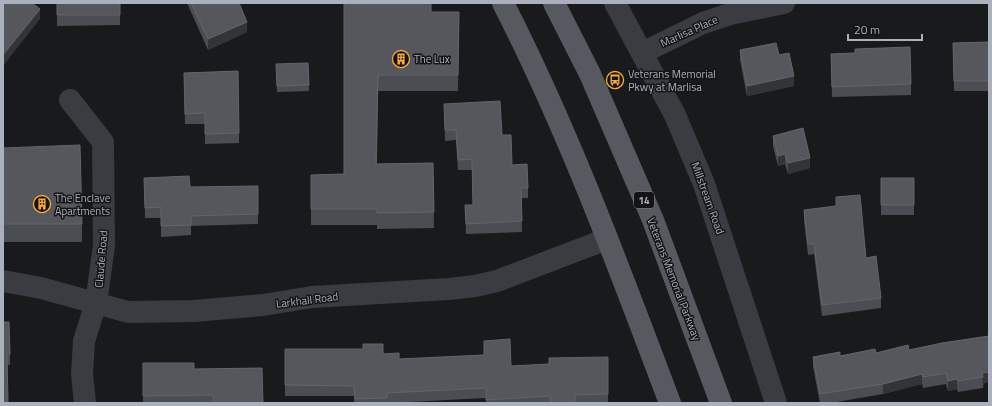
<svg xmlns="http://www.w3.org/2000/svg" width="992" height="406" font-family="'Titillium Web',sans-serif">
  <rect width="100%" height="100%" fill="#191a1c"/>
  <g fill="none" stroke-linecap="round" stroke-linejoin="round">
    <!-- minor -->
    <path stroke="#3a3c41" stroke-width="22" d="M 615,3 L 675,115 L 704,184 L 776,403
      M 642,53 L 703,23 L 730,14 L 784,3
      M 70,100 L 103,142 L 104,246 L 96,303 L 84,341 L 82,374 L 85,403
      M 3,281 L 41,288 L 128,312 L 194,311 L 263,305 L 312,297 L 449,289 L 475,286 L 497,281 L 607,239"/>
    <!-- primary -->
    <path stroke="#565960" stroke-width="22" d="M 503,3 C 569,132 619,268 670,403
      M 554,3 L 590,74 L 653,220 L 721,403"/>
  </g>
  <!-- wall -->
  <path fill="#4a4d51" d="M 57,3 L 120,3 L 120,25 L 57,26 Z
    M 187,3 L 239,3 L 247,32 L 208,50 Z
    M 344,3 L 431,12 L 459,12 L 458,91 L 378,91 L 377,164 L 433,163 L 434,228 L 377,229 L 377,225 L 311,225 L 311,175 L 344,174 Z
    M 989,42 L 989,91 L 954,91 L 953,43 Z
    M 740,50 L 779,55 L 794,86 L 747,96 L 740,60 Z
    M 831,54 L 911,84 L 911,95 L 832,97 Z
    M 308,63 L 309,91 L 277,92 L 276,70 Z
    M 184,73 L 239,133 L 239,143 L 205,144 L 205,124 L 185,124 Z
    M 444,104 L 502,135 L 512,165 L 528,188 L 528,198 L 521,198 L 522,232 L 466,234 L 465,205 L 473,205 L 472,170 L 458,170 L 456,140 L 445,141 Z
    M 773,136 L 810,168 L 788,174 L 785,164 L 778,166 L 773,146 Z
    M 3,148 L 82,224 L 82,242 L 3,242 Z
    M 144,178 L 190,187 L 258,186 L 258,224 L 191,226 L 191,235 L 161,237 L 161,218 L 145,218 Z
    M 881,178 L 914,178 L 914,215 L 881,215 Z
    M 804,210 L 866,258 L 881,298 L 881,308 L 822,316 L 814,254 L 808,255 L 804,220 Z
    M 3,322 L 10,354 L 10,365 L 7,365 Z
    M 989,336 L 983,388 L 958,392 L 957,389 L 948,391 L 946,384 L 923,388 L 922,384 L 883,394 L 831,403 L 820,403 L 813,367 L 813,357 L 840,356 L 909,350 Z
    M 484,341 L 511,366 L 549,364 L 608,357 L 608,403 L 486,403 L 486,398 L 389,403 L 354,403 L 354,396 L 285,396 L 285,349 L 383,354 L 399,359 L 484,355 Z
    M 143,363 L 194,369 L 263,403 L 143,403 Z"/>
  <!-- shaded-wall -->
  <path fill="#323437" d="M 40,9 L 40,19 L 3,66 L 3,55 Z
    M 247,22 L 247,32 L 208,50 L 208,39 Z
    M 794,76 L 794,86 L 747,96 L 747,86 Z
    M 785,154 L 785,164 L 778,166 L 778,156 Z
    M 810,158 L 810,168 L 788,174 L 788,163 Z
    M 989,372 L 989,382 L 983,384 L 982,373 Z
    M 922,374 L 922,384 L 883,394 L 883,384 Z
    M 957,379 L 957,389 L 948,391 L 948,381 Z"/>
  <!-- building -->
  <path fill="#55575d" stroke="#62656c" d="M 3,3 L 32,3 L 40,9 L 3,55 Z
    M 57,3 L 120,3 L 120,15 L 57,15 Z
    M 191,3 L 239,3 L 247,22 L 208,39 Z
    M 344,3 L 431,3 L 431,12 L 459,12 L 458,75 L 378,75 L 376,164 L 433,163 L 434,212 L 377,213 L 377,209 L 311,209 L 311,175 L 344,174 Z
    M 989,42 L 989,81 L 954,81 L 953,43 Z
    M 776,43 L 779,55 L 789,53 L 794,76 L 747,86 L 740,50 Z
    M 910,47 L 911,84 L 832,87 L 831,54 L 855,53 L 855,49 Z
    M 308,63 L 309,85 L 277,86 L 276,64 Z
    M 238,71 L 239,133 L 205,134 L 205,113 L 185,114 L 184,73 Z
    M 500,101 L 502,135 L 511,135 L 512,165 L 527,164 L 528,188 L 521,188 L 522,221 L 466,224 L 465,205 L 473,205 L 472,159 L 458,160 L 456,130 L 445,130 L 444,104 Z
    M 803,128 L 810,158 L 788,163 L 785,154 L 778,156 L 773,136 Z
    M 80,145 L 82,224 L 3,224 L 3,148 Z
    M 189,176 L 190,187 L 258,186 L 258,214 L 191,216 L 191,225 L 161,226 L 161,207 L 145,208 L 144,178 Z
    M 881,178 L 914,178 L 914,205 L 881,205 Z
    M 860,195 L 866,258 L 876,256 L 881,298 L 822,305 L 814,244 L 808,244 L 804,210 L 836,206 L 836,197 Z
    M 3,322 L 9,322 L 10,354 L 7,354 L 8,403 L 3,403 Z
    M 989,336 L 989,372 L 982,373 L 983,377 L 958,381 L 957,379 L 948,381 L 946,373 L 923,377 L 922,374 L 883,384 L 820,394 L 813,357 L 840,352 L 840,356 L 875,349 L 876,353 L 908,345 L 909,350 L 942,343 Z
    M 510,339 L 511,366 L 549,364 L 549,358 L 608,357 L 608,394 L 575,395 L 575,403 L 550,403 L 550,396 L 486,400 L 486,388 L 387,393 L 387,398 L 355,399 L 354,386 L 285,385 L 285,349 L 363,349 L 363,344 L 383,344 L 383,354 L 399,353 L 399,359 L 484,355 L 484,341 Z
    M 143,363 L 194,363 L 194,369 L 262,368 L 263,403 L 214,403 L 213,395 L 143,396 Z"/>
  <!-- icons -->
  <defs>
    <g id="building-ring" transform="scale(0.9)"><circle r="9.5" fill="#141417" stroke="#f9ab34" stroke-width="1.5"/><path d="M-4-6H4V6H1V3H-1V6H-4ZM-2.5-4.3h1.7v1.8h-1.7ZM.8-4.3h1.7v1.8H.8ZM-2.5-1h1.7V.8h-1.7ZM.8-1h1.7V.8H.8Z" fill="#f9ab34"/></g>
    <g id="bus-ring" transform="scale(0.9)"><circle r="9.5" fill="#141417" stroke="#f9ab34" stroke-width="1.5"/><path d="M-5-6H5V4H4V6H2V4H-2V6H-4V4H-5ZM-3.5-4V0h7V-4ZM-3.5 1.2v1.5H-2V1.2ZM2 1.2v1.5H3.5V1.2Z" fill="#f9ab34"/></g>
  </defs>
  <g fill-rule="evenodd">
    <use href="#building-ring" x="401" y="59"/>
    <use href="#bus-ring" x="615" y="80"/>
    <use href="#building-ring" x="42" y="204"/>
  </g>
  <g text-anchor="middle" dominant-baseline="central" stroke-width="3" stroke-linejoin="round" paint-order="stroke">
    <!-- shield labels -->
    <rect fill="#141417" stroke="#7e828a" stroke-width="1" x="634" y="192" width="20" height="16" rx="3"/>
    <g font-size="10" font-weight="bold" fill="#abb1bc">
      <text x="644" y="200">14</text>
    </g>
    <!-- street labels -->
    <g font-size="11" fill="#abb1bc" stroke="#141417">
      <text transform="translate(689 31) rotate(-24)">Marlisa Place</text>
      <text transform="translate(708 198) rotate(70)">Millstream Road</text>
      <text transform="translate(101 259) rotate(-85)">Claude Road</text>
      <text transform="translate(674 279) rotate(69)">Veterans Memorial Parkway</text>
      <text transform="translate(307 300) rotate(-7)">Larkhall Road</text>
    </g>
    <!-- poi labels -->
    <g font-size="11" fill="#abb1bc" stroke="#141417" text-anchor="start">
      <text x="414" y="59">The Lux</text>
      <text x="628" y="74">Veterans Memorial<tspan x="628" dy="13">Pkwy at Marlisa</tspan></text>
      <text x="55" y="198">The Enclave<tspan x="55" dy="13">Apartments</tspan></text>
    </g>
  </g>
  <!-- border -->
  <rect width="992" height="406" fill="none" stroke="#abb1bc" stroke-width="8"/>
  <!-- scale -->
  <path d="M848 34v6h74v-6" fill="none" stroke="#abb1bc" stroke-width="2"/>
  <text x="854" y="34" font-size="12" fill="#abb1bc" stroke="#141417" stroke-width="3" paint-order="stroke">20 m</text>
</svg>
